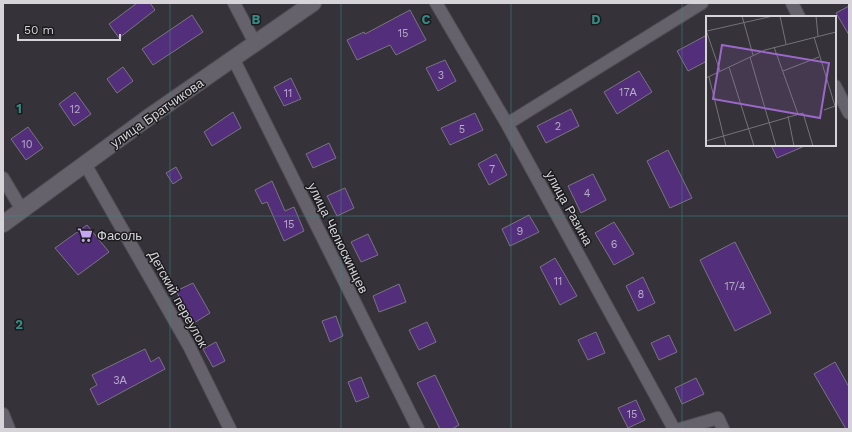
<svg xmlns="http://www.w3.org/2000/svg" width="852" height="432" font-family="'Work Sans',sans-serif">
  <rect width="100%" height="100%" fill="#35323a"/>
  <!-- building -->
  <path fill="#532f7b" stroke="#78757e" d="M 137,3 L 150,3 L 155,10 L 119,38 L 109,24 Z
    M 849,6 L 849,35 L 836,13 Z
    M 410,10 L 426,40 L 396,55 L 390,45 L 357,60 L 347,40 L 364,32 L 365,34 Z
    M 192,15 L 203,32 L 153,65 L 142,49 Z
    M 707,35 L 707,61 L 688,71 L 677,51 Z
    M 445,60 L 456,81 L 438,91 L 426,68 Z
    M 123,67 L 133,81 L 117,93 L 107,79 Z
    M 639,71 L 652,92 L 617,114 L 604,92 Z
    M 291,78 L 301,99 L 284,106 L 274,87 Z
    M 75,92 L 91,114 L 74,126 L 59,104 Z
    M 571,109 L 579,126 L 546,143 L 537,126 Z
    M 233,112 L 241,128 L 212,146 L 204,132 Z
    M 475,113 L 483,130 L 450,145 L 441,128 Z
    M 28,127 L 43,148 L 26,160 L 11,139 Z
    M 329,143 L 336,158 L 313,168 L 306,154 Z
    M 771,145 L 807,145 L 777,158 Z
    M 668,150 L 692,198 L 670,208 L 647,161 Z
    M 496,154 L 507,175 L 489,185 L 478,164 Z
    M 176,167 L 182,178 L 173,184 L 166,173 Z
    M 593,174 L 606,200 L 581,213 L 568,186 Z
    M 272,181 L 285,211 L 294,207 L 304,231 L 284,241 L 267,202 L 262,204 L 255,190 Z
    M 345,188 L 354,208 L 337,216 L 327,196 Z
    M 529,215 L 539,232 L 510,246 L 502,229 Z
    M 614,222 L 634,254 L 614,265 L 595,233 Z
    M 87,225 L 109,252 L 78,275 L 55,248 Z
    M 368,234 L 378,255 L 361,262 L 351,242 Z
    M 735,242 L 771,313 L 735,331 L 700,260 Z
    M 555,258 L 577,296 L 560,305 L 540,267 Z
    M 643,277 L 655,303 L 638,311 L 626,286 Z
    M 193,283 L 210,313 L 194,323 L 176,291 Z
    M 399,284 L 406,302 L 379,312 L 373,296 Z
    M 336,316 L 343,336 L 330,342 L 322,321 Z
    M 427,322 L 436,342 L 419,350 L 409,330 Z
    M 596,332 L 605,353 L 588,360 L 578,340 Z
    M 669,335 L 677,352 L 659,360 L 651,343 Z
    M 216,342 L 225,361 L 213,367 L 203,349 Z
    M 145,349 L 151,362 L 159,357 L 165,369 L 98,405 L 90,389 L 97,385 L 92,375 Z
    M 835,362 L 849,387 L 849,429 L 846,429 L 814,374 Z
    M 435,375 L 459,425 L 452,429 L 440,429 L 417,383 Z
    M 361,377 L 369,397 L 356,402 L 348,382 Z
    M 696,378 L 704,394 L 682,404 L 675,388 Z
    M 636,400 L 645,420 L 628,428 L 618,408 Z"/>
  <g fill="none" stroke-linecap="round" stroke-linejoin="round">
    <!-- street casing -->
    <g stroke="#514e55" stroke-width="14">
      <path id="street" d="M 234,3 L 256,45
        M 436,3 L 507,124 L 674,429
        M 792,3 L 799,17
        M 234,60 L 418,429
        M 835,86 L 849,113
        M 507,124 L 702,3
        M 85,164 L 189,346 L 230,429
        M 3,178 L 22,210
        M 3,414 L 9,429
        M 680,429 L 718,418 L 723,429"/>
    </g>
    <!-- secondary casing -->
    <g stroke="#514e55" stroke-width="18">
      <path id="secondary" d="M 3,224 L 149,117 L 313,3"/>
    </g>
    <!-- street -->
    <use href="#street" stroke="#65626b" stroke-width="12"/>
    <!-- secondary -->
    <use href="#secondary" stroke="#65626b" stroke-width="16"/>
  </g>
  <!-- grid -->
  <path fill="none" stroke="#378983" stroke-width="1" stroke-opacity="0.55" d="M 170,3 L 170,429M 341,3 L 341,429M 511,3 L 511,429M 682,3 L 682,429M 3,216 L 849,216"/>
  <!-- icons -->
  <defs>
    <g id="supermarket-bare" transform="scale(1.2)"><path d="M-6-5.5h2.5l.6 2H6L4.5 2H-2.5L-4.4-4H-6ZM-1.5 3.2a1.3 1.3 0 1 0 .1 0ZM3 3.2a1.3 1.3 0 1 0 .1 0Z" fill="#c5a6f0" stroke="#1c1b1e" stroke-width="2.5" paint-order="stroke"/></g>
  </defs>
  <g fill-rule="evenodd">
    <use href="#supermarket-bare" x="85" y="235"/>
  </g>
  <g text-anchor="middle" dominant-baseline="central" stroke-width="3" stroke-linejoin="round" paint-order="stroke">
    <!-- number labels -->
    <g font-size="11" fill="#b5abc2">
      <text x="403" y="33">15</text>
      <text x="441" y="75">3</text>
      <text x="628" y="92">17А</text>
      <text x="288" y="93">11</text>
      <text x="75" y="109">12</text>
      <text x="558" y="126">2</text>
      <text x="462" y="129">5</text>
      <text x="27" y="144">10</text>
      <text x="492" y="169">7</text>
      <text x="587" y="193">4</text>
      <text x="289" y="224">15</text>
      <text x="520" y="231">9</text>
      <text x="614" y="244">6</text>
      <text x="558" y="281">11</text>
      <text x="735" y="286">17/4</text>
      <text x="641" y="294">8</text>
      <text x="120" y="380">3А</text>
      <text x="632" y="414">15</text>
    </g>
    <!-- street labels -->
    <g font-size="13" fill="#d6d4d9" stroke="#1c1b1e">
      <text transform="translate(157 113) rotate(-35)">улица Братчикова</text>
      <text transform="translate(569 208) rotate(61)">улица Разина</text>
      <text transform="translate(338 238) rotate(64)">улица Челюскинцев</text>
      <text transform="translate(178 299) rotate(61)">Детский переулок</text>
    </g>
    <!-- poi labels -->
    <g font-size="13" fill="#d6d4d9" stroke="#1c1b1e" text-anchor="start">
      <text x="97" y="235">Фасоль</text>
    </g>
  </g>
  <!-- overview -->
  <g transform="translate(706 16)">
    <rect width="130" height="130" fill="#35323a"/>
    <path fill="none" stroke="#75737a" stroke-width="1" d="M 36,0 L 47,39M 74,0 L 80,28M 110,0 L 112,20M 0,14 L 14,55M 1,15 L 67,0M 108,21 L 129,90 L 118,94M 68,31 L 92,98M 44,41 L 70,130M 23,51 L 48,130M 77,55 L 113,41M 3,61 L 20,130M 0,62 L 59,34 L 130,16M 82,100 L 88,130M 0,125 L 97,97 L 107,130"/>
    <path fill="#9b67c8" fill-opacity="0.15" stroke="#9b67c8" stroke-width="2" d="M 16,29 L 123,47 L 114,102 L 7,83 Z"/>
    <rect width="130" height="130" fill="none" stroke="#d6d4d9" stroke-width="2"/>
  </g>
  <g font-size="13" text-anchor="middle" font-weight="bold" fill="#378983" stroke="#1c1b1e" stroke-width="3" stroke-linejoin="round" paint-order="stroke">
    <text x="256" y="24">B</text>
    <text x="426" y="24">C</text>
    <text x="596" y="24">D</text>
    <text x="19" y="113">1</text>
    <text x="19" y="329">2</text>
  </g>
  <!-- border -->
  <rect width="852" height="432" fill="none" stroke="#d6d4d9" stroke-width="8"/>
  <!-- scale -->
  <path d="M18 34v6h102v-6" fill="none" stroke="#d6d4d9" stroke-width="2"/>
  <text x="24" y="34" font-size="12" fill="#d6d4d9" stroke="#1c1b1e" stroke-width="3" paint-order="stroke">50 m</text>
</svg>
